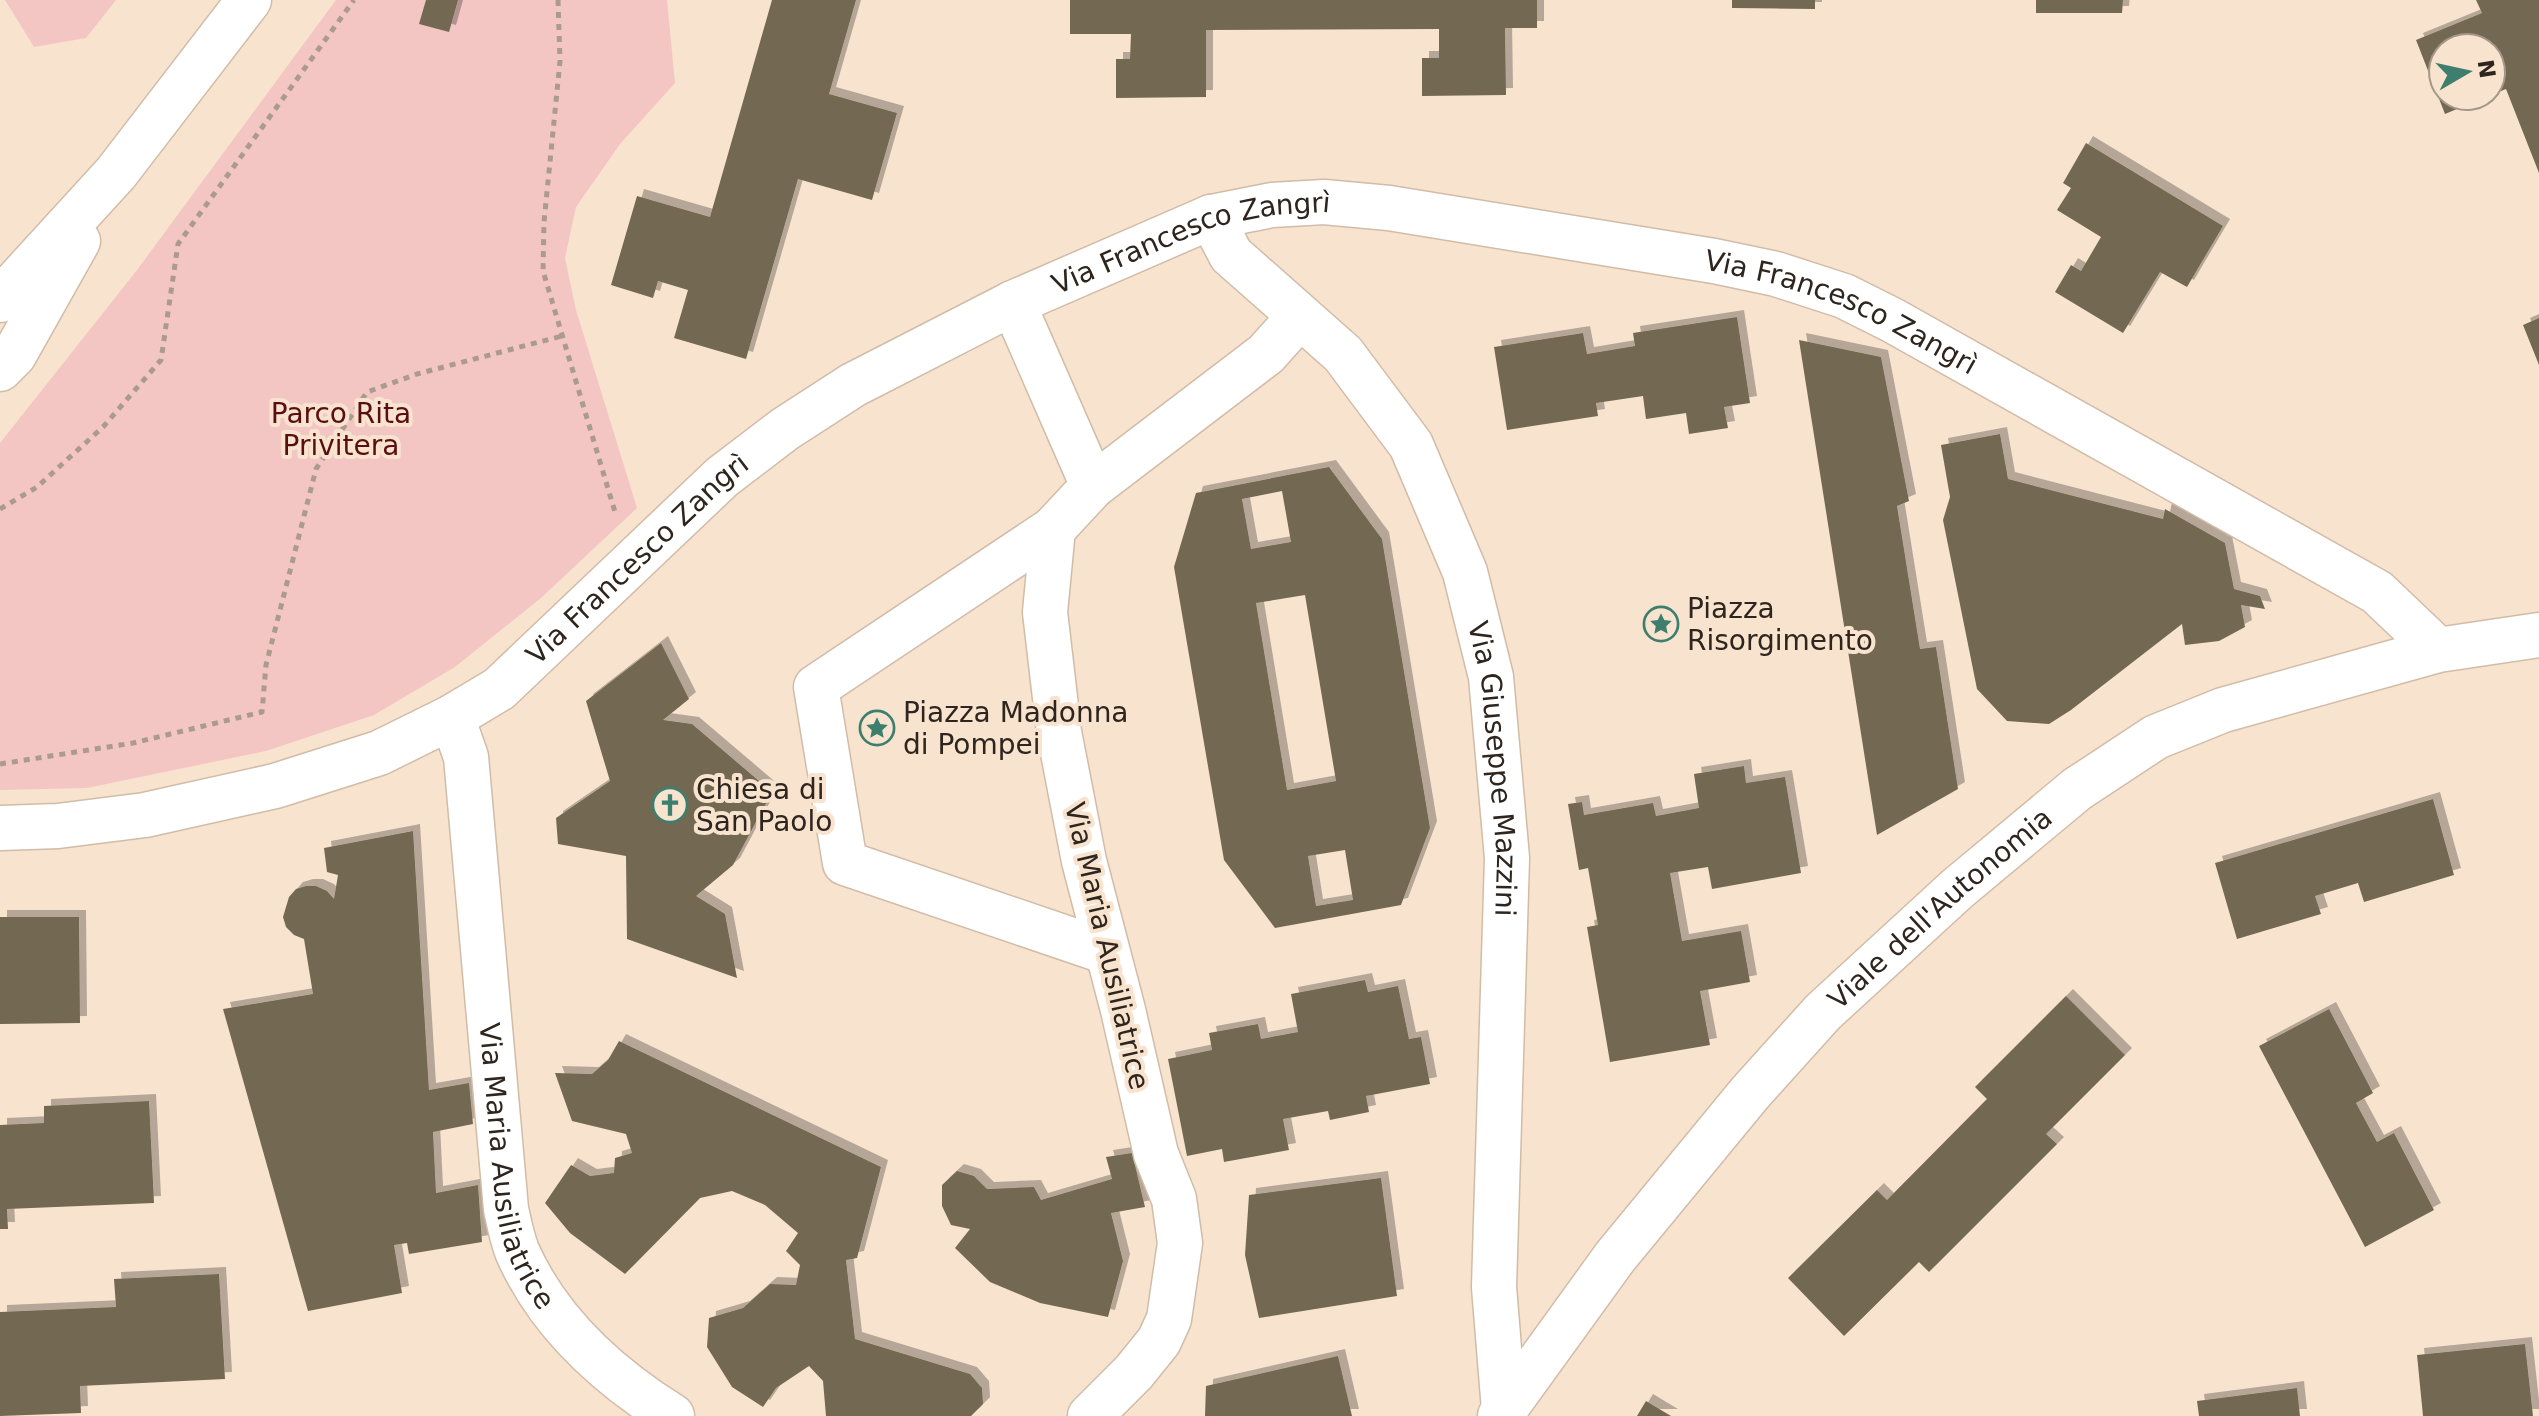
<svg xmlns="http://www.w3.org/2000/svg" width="2539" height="1416" font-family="'DejaVu Sans',sans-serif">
  <defs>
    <filter id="shadow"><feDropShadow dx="7" dy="-7" stdDeviation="0" flood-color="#0004"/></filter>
  </defs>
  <rect width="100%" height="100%" fill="#f8e3ce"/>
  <!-- green -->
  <path fill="#f3c6c3" d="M 5,0 L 116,0 L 86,38 L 34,47 Z
    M 336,0 L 667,0 L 675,83 L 620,144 L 576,207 L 565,258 L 576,310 L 637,508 L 541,598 L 455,667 L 374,715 L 266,751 L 87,788 L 0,790 L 0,443 L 137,270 Z"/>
  <!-- building -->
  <path fill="#736952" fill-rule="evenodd" filter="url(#shadow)" d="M 426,0 L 458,0 L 449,32 L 419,24 Z
    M 772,0 L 856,0 L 829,94 L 897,113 L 872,200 L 798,179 L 746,359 L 674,338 L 688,290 L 658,281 L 653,298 L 611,285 L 637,196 L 710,217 Z
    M 1070,0 L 1537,0 L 1537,28 L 1505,28 L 1506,95 L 1422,96 L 1422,58 L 1439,58 L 1439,29 L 1206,30 L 1206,97 L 1116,98 L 1116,59 L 1130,59 L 1131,34 L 1070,34 Z
    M 1732,0 L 1815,0 L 1815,9 L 1732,8 Z
    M 2036,0 L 2123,0 L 2122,13 L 2036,13 Z
    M 2476,0 L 2539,0 L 2539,173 L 2506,89 L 2491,95 L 2491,48 L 2443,48 L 2443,96 L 2488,96 L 2445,114 L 2416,40 L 2482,13 Z
    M 2086,143 L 2223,226 L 2187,287 L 2160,272 L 2123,333 L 2055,292 L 2071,265 L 2081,271 L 2101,237 L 2057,210 L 2071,188 L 2063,183 Z
    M 1737,317 L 1750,403 L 1724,407 L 1728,428 L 1689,434 L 1686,413 L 1646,419 L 1643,396 L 1596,403 L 1598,416 L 1507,430 L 1494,347 L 1583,333 L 1587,354 L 1635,346 L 1633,333 Z
    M 2539,318 L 2539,365 L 2523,325 Z
    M 1799,340 L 1881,357 L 1909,501 L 1897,506 L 1920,649 L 1936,647 L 1958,789 L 1877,835 Z
    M 2000,434 L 2008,479 L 2163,519 L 2165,509 L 2225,543 L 2234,589 L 2260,596 L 2265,609 L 2241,605 L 2245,627 L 2219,641 L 2185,645 L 2182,624 L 2071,710 L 2049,724 L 2007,721 L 1977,689 L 1943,520 L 1950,497 L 1941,445 Z
    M 1329,467 L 1382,539 L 1430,828 L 1401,905 L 1275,928 L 1224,860 L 1174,567 L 1196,493 ZM 1282,491 L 1291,542 L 1251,549 L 1242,499 ZM 1305,595 L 1336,781 L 1287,790 L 1256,603 ZM 1345,850 L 1353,900 L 1316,906 L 1308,856 Z
    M 661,643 L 689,699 L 663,720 L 692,724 L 772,792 L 733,865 L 696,896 L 725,914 L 737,978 L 627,939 L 626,856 L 558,844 L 556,818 L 610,781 L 586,701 Z
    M 1744,766 L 1746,783 L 1785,777 L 1801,873 L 1712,889 L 1708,867 L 1670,873 L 1682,941 L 1741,931 L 1750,982 L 1700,991 L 1710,1045 L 1610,1062 L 1587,927 L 1598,925 L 1588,868 L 1579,870 L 1568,804 L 1582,802 L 1584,815 L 1653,803 L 1656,816 L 1699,808 L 1694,774 Z
    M 2433,799 L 2454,875 L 2364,902 L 2358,883 L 2315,896 L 2321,914 L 2237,939 L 2215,863 Z
    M 413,831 L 429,1090 L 469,1083 L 473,1124 L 433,1132 L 436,1193 L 478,1185 L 482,1242 L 409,1254 L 407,1243 L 394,1245 L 402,1293 L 308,1311 L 223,1009 L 313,994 L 304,939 L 294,935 L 286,927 L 283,917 L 289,897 L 296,889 L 306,886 L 316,886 L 327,891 L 334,899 L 338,875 L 327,872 L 324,848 Z
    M 0,917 L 79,917 L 80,1023 L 0,1024 Z
    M 1365,980 L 1368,992 L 1398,986 L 1409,1039 L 1421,1037 L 1430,1084 L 1366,1096 L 1369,1112 L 1330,1120 L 1328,1111 L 1283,1119 L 1289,1150 L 1224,1162 L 1222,1149 L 1187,1156 L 1168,1059 L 1212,1050 L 1209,1033 L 1258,1024 L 1261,1039 L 1298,1032 L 1291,994 Z
    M 2066,996 L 2125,1055 L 2046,1134 L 2057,1144 L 1929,1272 L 1919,1262 L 1844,1336 L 1788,1278 L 1877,1190 L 1887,1200 L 1987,1099 L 1975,1087 Z
    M 2329,1009 L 2373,1093 L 2356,1103 L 2377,1142 L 2394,1133 L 2434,1210 L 2365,1247 L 2259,1046 Z
    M 619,1041 L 881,1167 L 857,1258 L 846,1260 L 855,1339 L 970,1374 L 982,1388 L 983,1404 L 971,1416 L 826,1416 L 823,1381 L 809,1366 L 776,1388 L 763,1407 L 732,1387 L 707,1347 L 709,1318 L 743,1308 L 770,1284 L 796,1285 L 800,1265 L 786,1251 L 798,1233 L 765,1205 L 732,1191 L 700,1198 L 625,1274 L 570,1233 L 545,1203 L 571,1165 L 590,1176 L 614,1173 L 615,1158 L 632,1153 L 626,1134 L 572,1121 L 555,1073 L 592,1074 L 608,1060 Z
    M 149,1101 L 154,1203 L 7,1209 L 8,1229 L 0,1229 L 0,1125 L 44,1123 L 44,1106 Z
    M 1132,1153 L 1145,1207 L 1111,1213 L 1123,1261 L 1108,1317 L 1040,1303 L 990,1282 L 955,1248 L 970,1229 L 951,1225 L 942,1206 L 942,1185 L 957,1171 L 974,1176 L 987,1189 L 1034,1187 L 1041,1200 L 1112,1179 L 1106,1157 Z
    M 1381,1178 L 1397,1296 L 1259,1318 L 1245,1255 L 1249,1195 Z
    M 219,1274 L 225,1379 L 80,1386 L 81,1413 L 0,1416 L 0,1312 L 116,1307 L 114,1279 Z
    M 2525,1344 L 2533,1416 L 2423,1416 L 2417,1355 Z
    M 1338,1356 L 1352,1416 L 1205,1416 L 1206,1386 Z
    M 2297,1388 L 2300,1416 L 2199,1416 L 2197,1401 Z
    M 1646,1401 L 1671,1416 L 1637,1416 Z"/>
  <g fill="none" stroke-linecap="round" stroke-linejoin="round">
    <!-- street casing -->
    <g stroke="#d1bca8" stroke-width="47">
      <g id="street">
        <path id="s1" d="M 1211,217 L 1231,255 L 1343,354 L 1411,445 L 1465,572 L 1491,677 L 1507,858 L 1494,1287 L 1504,1410"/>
        <path d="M 1013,303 L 1093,486"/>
        <path d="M 1053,529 L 816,687 L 845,863 L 1107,952"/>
        <path id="s2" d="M 452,717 L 466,757 L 506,1209 C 509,1223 512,1238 517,1251 C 548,1322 608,1376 672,1416"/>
        <path id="s3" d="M 0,828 L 58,826 L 145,815 L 275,786 L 379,753 L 452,717 L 499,689 L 722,477 L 785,429 L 853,385 L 1013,303 L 1211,217 L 1272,205 L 1324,202 L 1389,208 L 1714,261 L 1776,274 L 1844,296 L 1892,320 L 2377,592 L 2438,650"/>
        <path d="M 1090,1416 L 1134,1372 L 1159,1341 L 1169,1319 L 1180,1243 L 1174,1199 L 1156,1154 L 1123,1010 L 1084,861 L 1059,732 L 1045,612 L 1053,529 L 1093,486 L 1266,354 L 1299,317"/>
        <path id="s4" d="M 1500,1416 L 1615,1257 L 1750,1093 L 1823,1012 L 1957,889 L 2077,789 L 2156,737 L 2223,710 L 2438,650 L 2539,635"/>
      </g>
    </g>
    <!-- secondary casing -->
    <g stroke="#d1bca8" stroke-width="47">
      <path id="secondary" d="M 0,300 L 116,173 L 249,0
        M 0,369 L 14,355 L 78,241"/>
    </g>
    <!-- path -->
    <path stroke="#ab9b8c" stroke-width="5" stroke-dasharray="6 6" stroke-linecap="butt" d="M 558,0 L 560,61 L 544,222 L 543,271 L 615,512
      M 0,509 L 37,487 L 103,427 L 161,360 L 178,244 L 354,0
      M 0,764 L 133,743 L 262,712 L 266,665 L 316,469 L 367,392 L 417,374 L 562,336"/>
    <!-- street -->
    <use href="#street" stroke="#fff" stroke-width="44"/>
    <!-- secondary -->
    <use href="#secondary" stroke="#fff" stroke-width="44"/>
  </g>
  <!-- icons -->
  <defs>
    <g id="sight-ring" transform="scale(1.8)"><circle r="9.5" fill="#f8e3ce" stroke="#3d7e6e" stroke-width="1.5"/><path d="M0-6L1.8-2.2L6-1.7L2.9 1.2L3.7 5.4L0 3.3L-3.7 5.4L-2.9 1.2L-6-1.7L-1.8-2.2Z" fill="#3d7e6e"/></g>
    <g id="church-ring" transform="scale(1.8)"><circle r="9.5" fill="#f8e3ce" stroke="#3d7e6e" stroke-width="1.5"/><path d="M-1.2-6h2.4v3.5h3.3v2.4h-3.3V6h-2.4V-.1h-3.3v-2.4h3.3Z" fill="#3d7e6e"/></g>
  </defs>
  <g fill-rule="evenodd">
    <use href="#sight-ring" x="1661" y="624"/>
    <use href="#sight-ring" x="877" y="728"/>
    <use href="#church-ring" x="670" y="805"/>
  </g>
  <g text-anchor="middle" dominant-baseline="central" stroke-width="8" stroke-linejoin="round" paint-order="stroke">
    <!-- street labels -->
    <g font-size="28" fill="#2d251e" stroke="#f8e3ce">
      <text stroke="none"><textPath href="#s3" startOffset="1362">Via Francesco Zangrì</textPath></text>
      <text stroke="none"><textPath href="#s3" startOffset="2034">Via Francesco Zangrì</textPath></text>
      <text stroke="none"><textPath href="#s3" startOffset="714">Via Francesco Zangrì</textPath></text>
      <text stroke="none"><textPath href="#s1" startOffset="644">Via Giuseppe Mazzini</textPath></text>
      <text stroke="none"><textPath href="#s4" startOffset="674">Viale dell'Autonomia</textPath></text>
      <text transform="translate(1107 946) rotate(77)">Via Maria Ausiliatrice</text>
      <text stroke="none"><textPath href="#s2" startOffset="456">Via Maria Ausiliatrice</textPath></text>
    </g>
    <!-- park labels -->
    <g font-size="28" fill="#5a0e14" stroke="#f8e3ce">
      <text x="341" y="413">Parco Rita<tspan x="341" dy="32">Privitera</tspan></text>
    </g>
    <!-- poi labels -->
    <g font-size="28" fill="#2d251e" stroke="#f8e3ce" text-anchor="start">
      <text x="1687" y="608">Piazza<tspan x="1687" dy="32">Risorgimento</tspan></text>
      <text x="903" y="712">Piazza Madonna<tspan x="903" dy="32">di Pompei</tspan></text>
      <text x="696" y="789">Chiesa di<tspan x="696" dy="32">San Paolo</tspan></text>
    </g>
  </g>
  <!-- north arrow -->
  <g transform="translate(2467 72) rotate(81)"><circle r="38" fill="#f8e3ce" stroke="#a79788" stroke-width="2"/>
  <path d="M0-6L14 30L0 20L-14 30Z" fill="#3d7e6e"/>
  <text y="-12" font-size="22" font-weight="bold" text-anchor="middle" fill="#2d251e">N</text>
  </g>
</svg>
